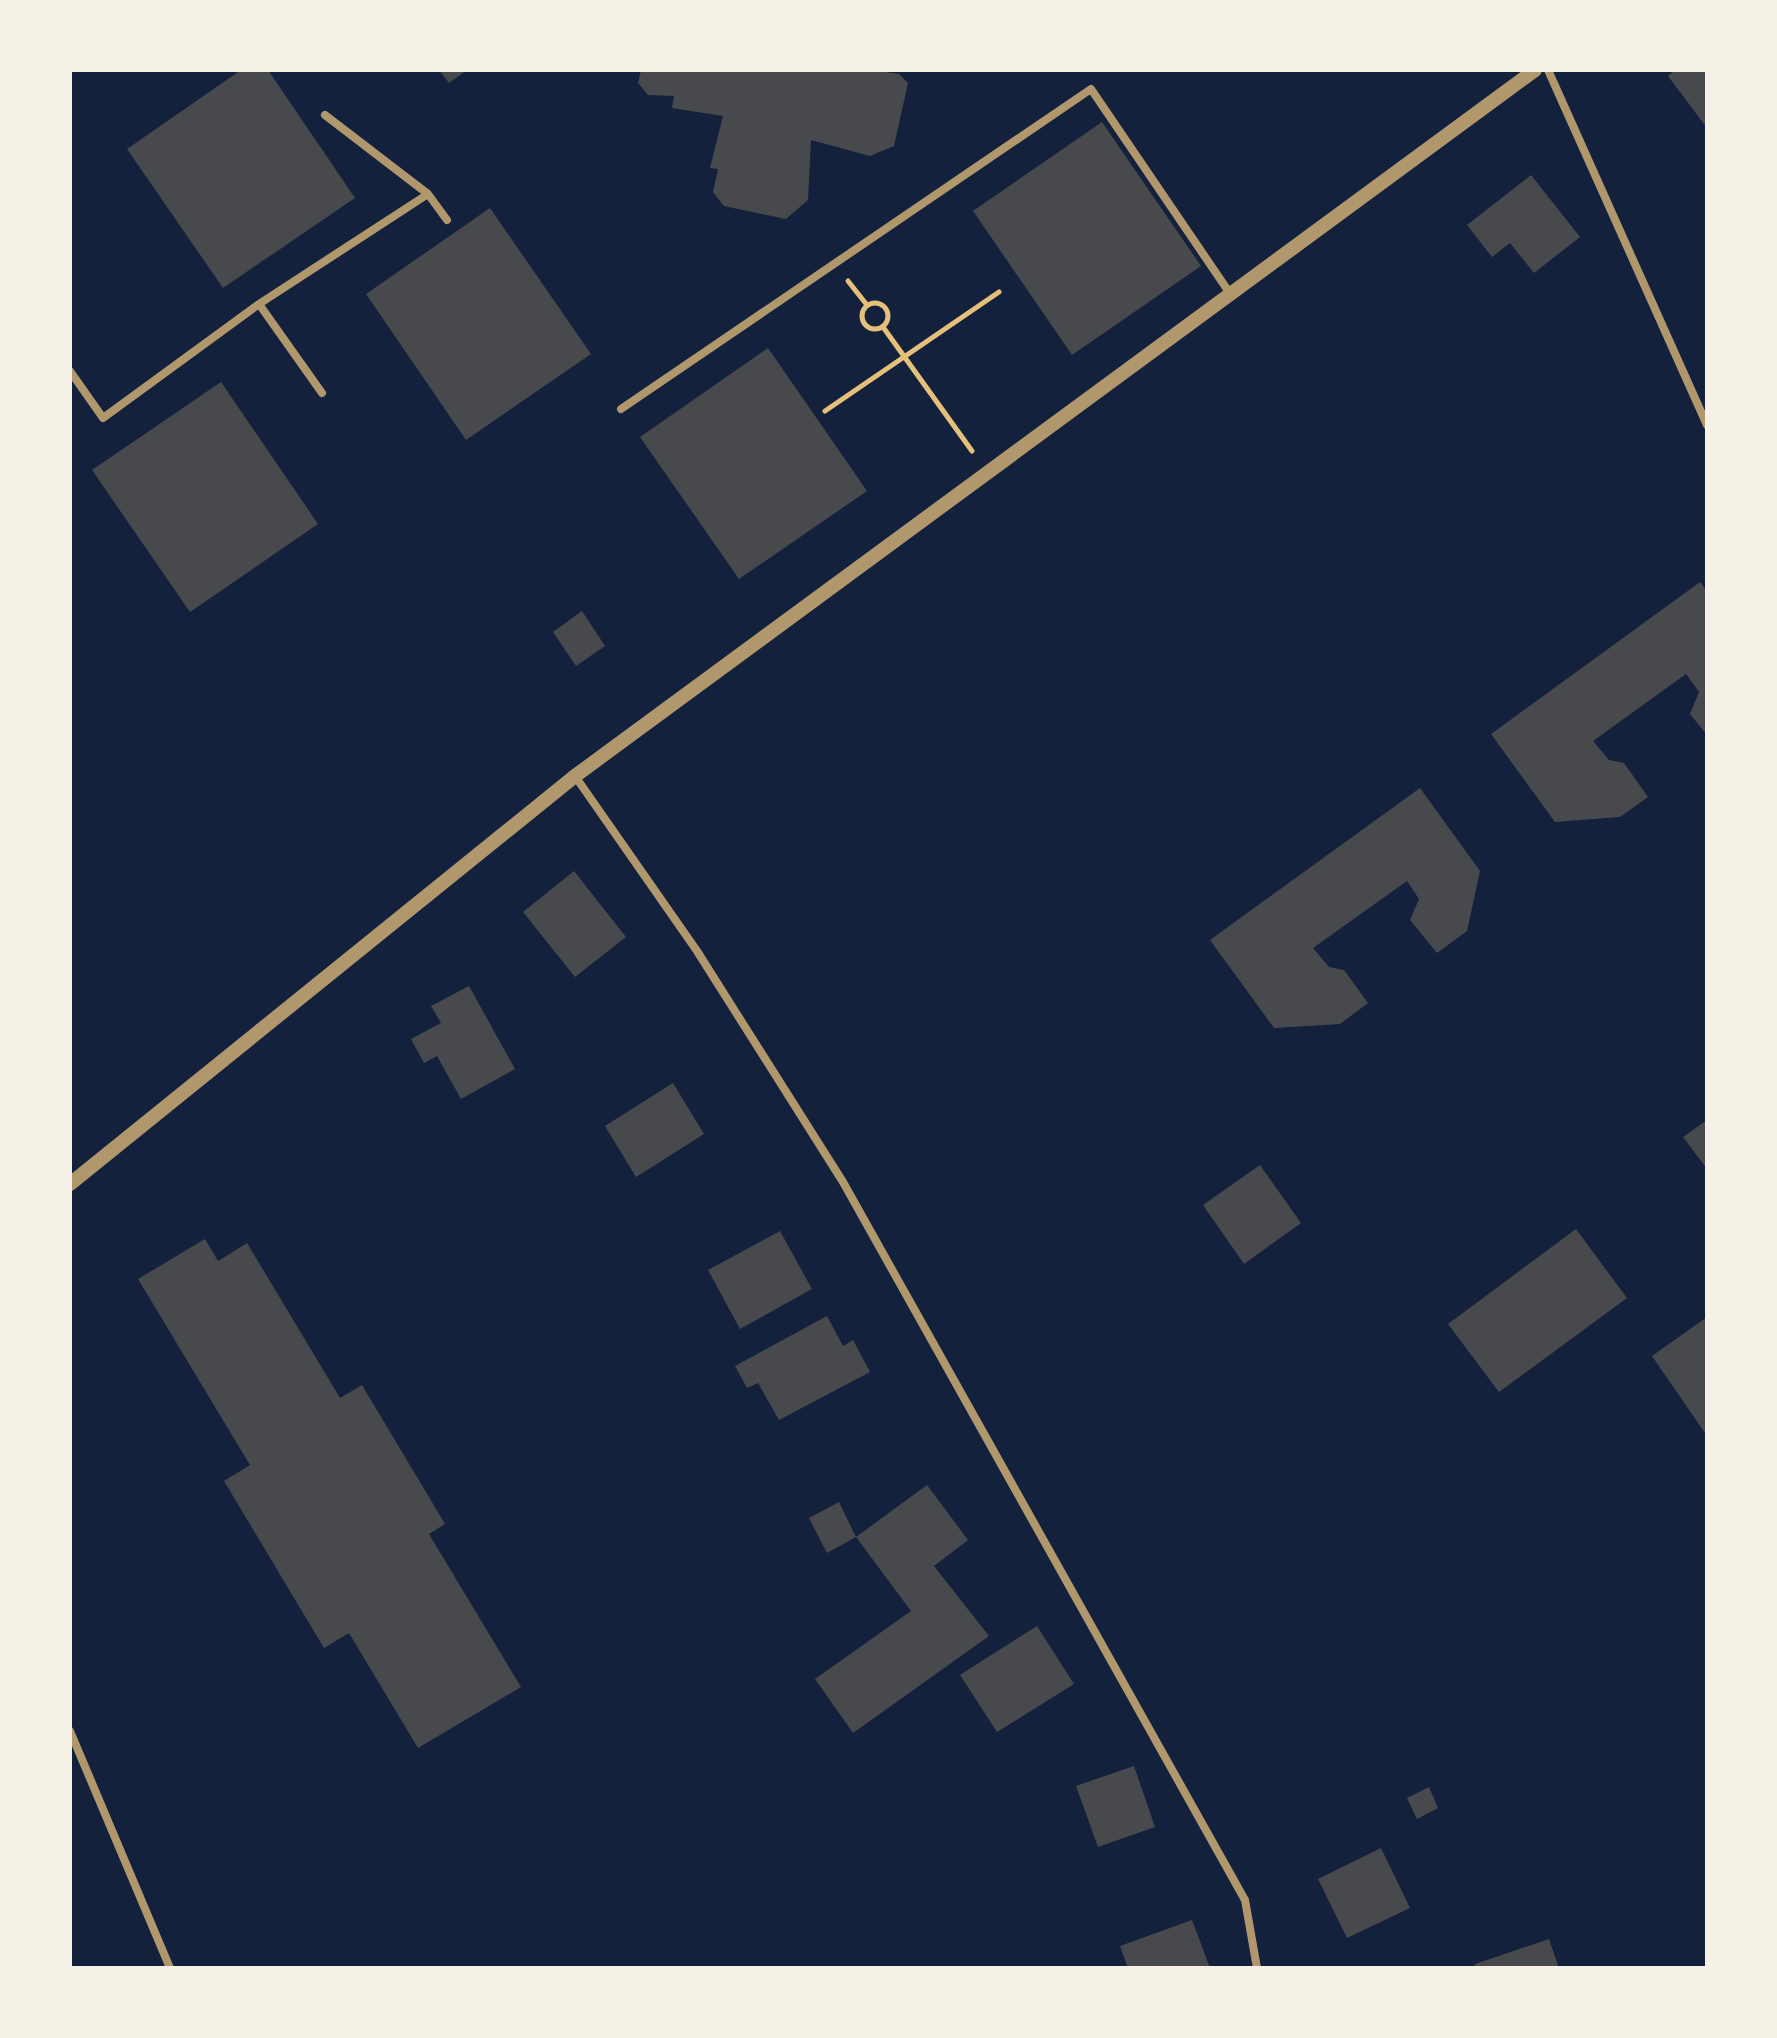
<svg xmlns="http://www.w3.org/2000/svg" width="1777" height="2038" font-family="Signika,sans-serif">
  <rect width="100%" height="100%" fill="#14213d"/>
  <!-- building -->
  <path fill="#48494c" d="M 241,70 L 268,70 L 355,198 L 223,288 L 127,149 Z
    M 439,70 L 467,70 L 449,83 Z
    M 641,70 L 872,70 L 899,74 L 908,83 L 894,146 L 870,156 L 811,140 L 808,200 L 786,219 L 724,206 L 713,192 L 718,169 L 710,168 L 723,116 L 672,108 L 674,96 L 648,95 L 638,83 Z
    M 1675,70 L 1707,70 L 1707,128 L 1668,76 Z
    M 1102,122 L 1201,266 L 1072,355 L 973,211 Z
    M 1531,175 L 1580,237 L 1534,273 L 1510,243 L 1492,257 L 1467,225 Z
    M 490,208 L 591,354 L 466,440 L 366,294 Z
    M 768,348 L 867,491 L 739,579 L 640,437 Z
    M 221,382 L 318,524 L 190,612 L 92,470 Z
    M 1700,582 L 1707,591 L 1707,735 L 1690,714 L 1699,692 L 1686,674 L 1593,741 L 1609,760 L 1624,763 L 1648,797 L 1620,817 L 1555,822 L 1491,734 Z
    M 582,611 L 605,646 L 576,666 L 553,632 Z
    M 1420,788 L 1480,871 L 1467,931 L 1437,953 L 1410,920 L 1419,899 L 1407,881 L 1313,948 L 1329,967 L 1344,970 L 1368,1003 L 1340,1024 L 1274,1028 L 1210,940 Z
    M 574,871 L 626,937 L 575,977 L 523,912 Z
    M 469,986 L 515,1069 L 461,1099 L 437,1056 L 424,1063 L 411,1039 L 441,1023 L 431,1006 Z
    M 673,1083 L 704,1134 L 636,1177 L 605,1126 Z
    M 1707,1120 L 1707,1169 L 1683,1137 Z
    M 1260,1165 L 1301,1223 L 1244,1264 L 1203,1205 Z
    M 1576,1229 L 1627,1298 L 1499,1392 L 1448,1324 Z
    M 780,1231 L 812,1289 L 740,1329 L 708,1270 Z
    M 205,1239 L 218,1261 L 247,1243 L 340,1398 L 362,1385 L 445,1524 L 429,1534 L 521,1687 L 418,1748 L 349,1633 L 324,1648 L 224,1481 L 250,1465 L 138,1279 Z
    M 827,1316 L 843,1346 L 853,1340 L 870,1372 L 779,1420 L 758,1383 L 747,1388 L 735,1366 Z
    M 1707,1317 L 1707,1436 L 1652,1356 Z
    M 927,1485 L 968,1540 L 934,1566 L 989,1636 L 853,1733 L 815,1679 L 911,1611 L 856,1537 Z
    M 839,1502 L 856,1537 L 827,1553 L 809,1518 Z
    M 1037,1626 L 1074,1684 L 997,1732 L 960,1675 Z
    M 1134,1766 L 1155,1827 L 1098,1847 L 1076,1786 Z
    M 1429,1787 L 1438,1808 L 1417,1819 L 1407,1798 Z
    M 1381,1848 L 1410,1908 L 1347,1938 L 1318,1879 Z
    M 1192,1920 L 1210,1968 L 1128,1968 L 1120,1946 Z
    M 1549,1939 L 1559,1968 L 1476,1968 L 1475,1964 Z"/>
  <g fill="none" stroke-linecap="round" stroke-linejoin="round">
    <!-- path -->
    <path stroke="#e5c07b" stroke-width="5" d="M 848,281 L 867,305
      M862 316a13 13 0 1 1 26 0a13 13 0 1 1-26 0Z
      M 883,327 L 972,451
      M 825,411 L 999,292"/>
    <!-- minor -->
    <path stroke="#b1986c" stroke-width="8" d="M 1548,70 L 1707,425
      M 325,115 L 428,194 L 447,220
      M 259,304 L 322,393
      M 70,371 L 103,418 L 259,304 L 428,194
      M 621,409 L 1091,89 L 1231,295
      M 575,776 L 697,951 L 843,1182 L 1245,1900 L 1257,1968
      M 70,1731 L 170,1968"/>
    <!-- tertiary -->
    <path stroke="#b1986c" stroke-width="14" d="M 70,1184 L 575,776 L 1535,70"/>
  </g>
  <!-- border -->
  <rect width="1777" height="2038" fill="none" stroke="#f6f1e7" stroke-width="144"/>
</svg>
